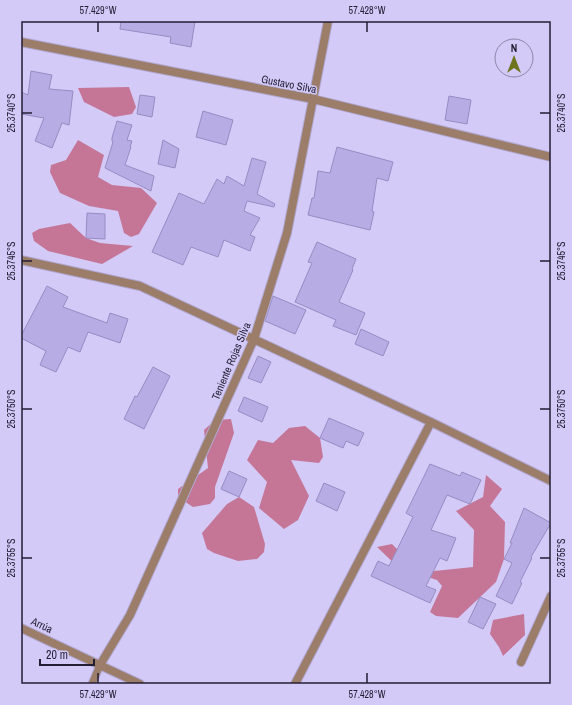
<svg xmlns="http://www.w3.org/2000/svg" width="572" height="705" font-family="'Archivo Narrow',sans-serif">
  <rect width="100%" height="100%" fill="#d3caf8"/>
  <!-- forest -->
  <path fill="#c57697" d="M 129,87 L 136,107 L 132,114 L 114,117 L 84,102 L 78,88 Z
    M 78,140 L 104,155 L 98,177 L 112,185 L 141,188 L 157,203 L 139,234 L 131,237 L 124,233 L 118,211 L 89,206 L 60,193 L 50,172 L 51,165 L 66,160 Z
    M 70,223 L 86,238 L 100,243 L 133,246 L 102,264 L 48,251 L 34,241 L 32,233 L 39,229 Z
    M 231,419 L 234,433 L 215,487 L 215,498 L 210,504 L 193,507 L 178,497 L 178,489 L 208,468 L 204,430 L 215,420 Z
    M 305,426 L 320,438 L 323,457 L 319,463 L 291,460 L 309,496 L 298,520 L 284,529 L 259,508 L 267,482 L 247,460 L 258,440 L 273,443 L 289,428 Z
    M 486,475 L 502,489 L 490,506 L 505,522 L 504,559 L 496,582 L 458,618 L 436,616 L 430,612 L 442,586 L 437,580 L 399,568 L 377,547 L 392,544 L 397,549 L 434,571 L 473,567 L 474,530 L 456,511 L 483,497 Z
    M 239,497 L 254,507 L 265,544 L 264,552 L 257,559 L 238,561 L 214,553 L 207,549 L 202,533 L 227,504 Z
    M 524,614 L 525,635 L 503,656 L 499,647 L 490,634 L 493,620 Z"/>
  <!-- building -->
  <path fill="#b8ace5" stroke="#978cc2" d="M 121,21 L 195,21 L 191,47 L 170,43 L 171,37 L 120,29 Z
    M 31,71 L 52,75 L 49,89 L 73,91 L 69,125 L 62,123 L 52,148 L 35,141 L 44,118 L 21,114 L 21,92 L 28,95 Z
    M 140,95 L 155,97 L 152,117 L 137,114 Z
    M 449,96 L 471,100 L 467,124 L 445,120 Z
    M 203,111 L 233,120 L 226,145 L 196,137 Z
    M 117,121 L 132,125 L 127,140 L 132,141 L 130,147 L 131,147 L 125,165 L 154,176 L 151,191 L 105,168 L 113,142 L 112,141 L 112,138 Z
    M 163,140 L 179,149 L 175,168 L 158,164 Z
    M 337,147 L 393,162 L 388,181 L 377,178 L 372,211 L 374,212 L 370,230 L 308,215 L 312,198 L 314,198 L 318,171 L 330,173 Z
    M 252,158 L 266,162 L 257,194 L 275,204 L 274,207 L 247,201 L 244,211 L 260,218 L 250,235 L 255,237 L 250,251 L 224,240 L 218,257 L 191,247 L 183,265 L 152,252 L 179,193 L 204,204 L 217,179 L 224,184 L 227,176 L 244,186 Z
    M 87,213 L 105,214 L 105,239 L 86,238 Z
    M 317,242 L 356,259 L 352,269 L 353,270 L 339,302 L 365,313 L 356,335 L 333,326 L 336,320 L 295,302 L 312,263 L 308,262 Z
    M 47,286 L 68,297 L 63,307 L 107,323 L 110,313 L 128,319 L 120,343 L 88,332 L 80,352 L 68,347 L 56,372 L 40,365 L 46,351 L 21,338 L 21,336 Z
    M 273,296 L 306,310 L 295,334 L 265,321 Z
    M 361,329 L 389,342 L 383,356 L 355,344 Z
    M 258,356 L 271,362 L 261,383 L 248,378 Z
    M 153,367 L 170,376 L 144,429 L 124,419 L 135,396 L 137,397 Z
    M 244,397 L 268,407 L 262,422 L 238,411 Z
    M 329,418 L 364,433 L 358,446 L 346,441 L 343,448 L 320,438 Z
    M 430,464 L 460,476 L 462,472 L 481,480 L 470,504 L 447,495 L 431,530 L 456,538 L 447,561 L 440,558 L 426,586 L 436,590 L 430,603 L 371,576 L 378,561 L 389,566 L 413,517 L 406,513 Z
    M 229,471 L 247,479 L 239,497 L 221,489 Z
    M 324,483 L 345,492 L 337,511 L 316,501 Z
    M 524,508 L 551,523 L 531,557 L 532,558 L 520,582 L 522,583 L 512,604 L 496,596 L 512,563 L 504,559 L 512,543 L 510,543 Z
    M 480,597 L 496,604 L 483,629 L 468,622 Z"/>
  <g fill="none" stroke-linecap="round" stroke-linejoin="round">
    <!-- service casing -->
    <g stroke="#b0a8d1" stroke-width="9">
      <path id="service" d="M 92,684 L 100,665"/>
    </g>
    <!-- minor casing -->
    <g stroke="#b0a8d1" stroke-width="10">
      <path id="minor" d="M 21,42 L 313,99 L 551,157
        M 21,260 L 140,286 L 431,422 L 551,481
        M 21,628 L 140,684
        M 521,662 L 551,596
        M 100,665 L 130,615 L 254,339 L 287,233 L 328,21
        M 295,684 L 431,422"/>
    </g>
    <!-- service -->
    <use href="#service" stroke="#9c7d69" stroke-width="7"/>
    <!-- minor -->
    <use href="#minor" stroke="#9c7d69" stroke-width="8"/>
  </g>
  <!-- ticks -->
  <path fill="none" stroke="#231e33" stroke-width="1.5" d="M 98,22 L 98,32M 367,22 L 367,32M 22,113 L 32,113M 540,113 L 550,113M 22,261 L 32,261M 540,261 L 550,261M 22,409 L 32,409M 540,409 L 550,409M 22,558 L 32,558M 540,558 L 550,558M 98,673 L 98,683M 367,673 L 367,683"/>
  <g text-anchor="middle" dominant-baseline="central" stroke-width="3" stroke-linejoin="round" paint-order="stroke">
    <!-- street labels -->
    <g font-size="11" fill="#231e33" stroke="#d3caf8">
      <text transform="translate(289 84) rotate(11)">Gustavo Silva</text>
      <text transform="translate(231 361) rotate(-67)">Teniente Rojas Silva</text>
      <text transform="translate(42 625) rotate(25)">Arrúa</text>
    </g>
  </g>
  <!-- border -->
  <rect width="572" height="705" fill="none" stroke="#d3caf8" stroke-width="44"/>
  <!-- north arrow -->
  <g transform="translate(514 58)"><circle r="19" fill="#d3caf8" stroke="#8d85a9"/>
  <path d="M0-3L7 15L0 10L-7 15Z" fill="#6d741c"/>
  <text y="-6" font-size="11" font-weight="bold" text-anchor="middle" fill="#231e33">N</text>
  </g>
  <!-- scale -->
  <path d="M40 659v6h54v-6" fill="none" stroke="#231e33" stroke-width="2"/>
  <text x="46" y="659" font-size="12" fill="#231e33" stroke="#d3caf8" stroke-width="3" paint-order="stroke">20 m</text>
  <rect x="22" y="22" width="528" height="661" fill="none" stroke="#231e33" stroke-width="1.5"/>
  <g font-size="10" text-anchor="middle" fill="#231e33">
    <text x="98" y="14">57.429°W</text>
    <text x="367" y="14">57.428°W</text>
    <text transform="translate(11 113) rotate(-90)" y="4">25.3740°S</text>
    <text transform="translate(561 113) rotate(-90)" y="4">25.3740°S</text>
    <text transform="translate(11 261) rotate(-90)" y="4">25.3745°S</text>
    <text transform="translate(561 261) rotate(-90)" y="4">25.3745°S</text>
    <text transform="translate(11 409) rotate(-90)" y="4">25.3750°S</text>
    <text transform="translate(561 409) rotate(-90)" y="4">25.3750°S</text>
    <text transform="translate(11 558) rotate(-90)" y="4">25.3755°S</text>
    <text transform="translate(561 558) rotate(-90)" y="4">25.3755°S</text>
    <text x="98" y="698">57.429°W</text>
    <text x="367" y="698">57.428°W</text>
  </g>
</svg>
